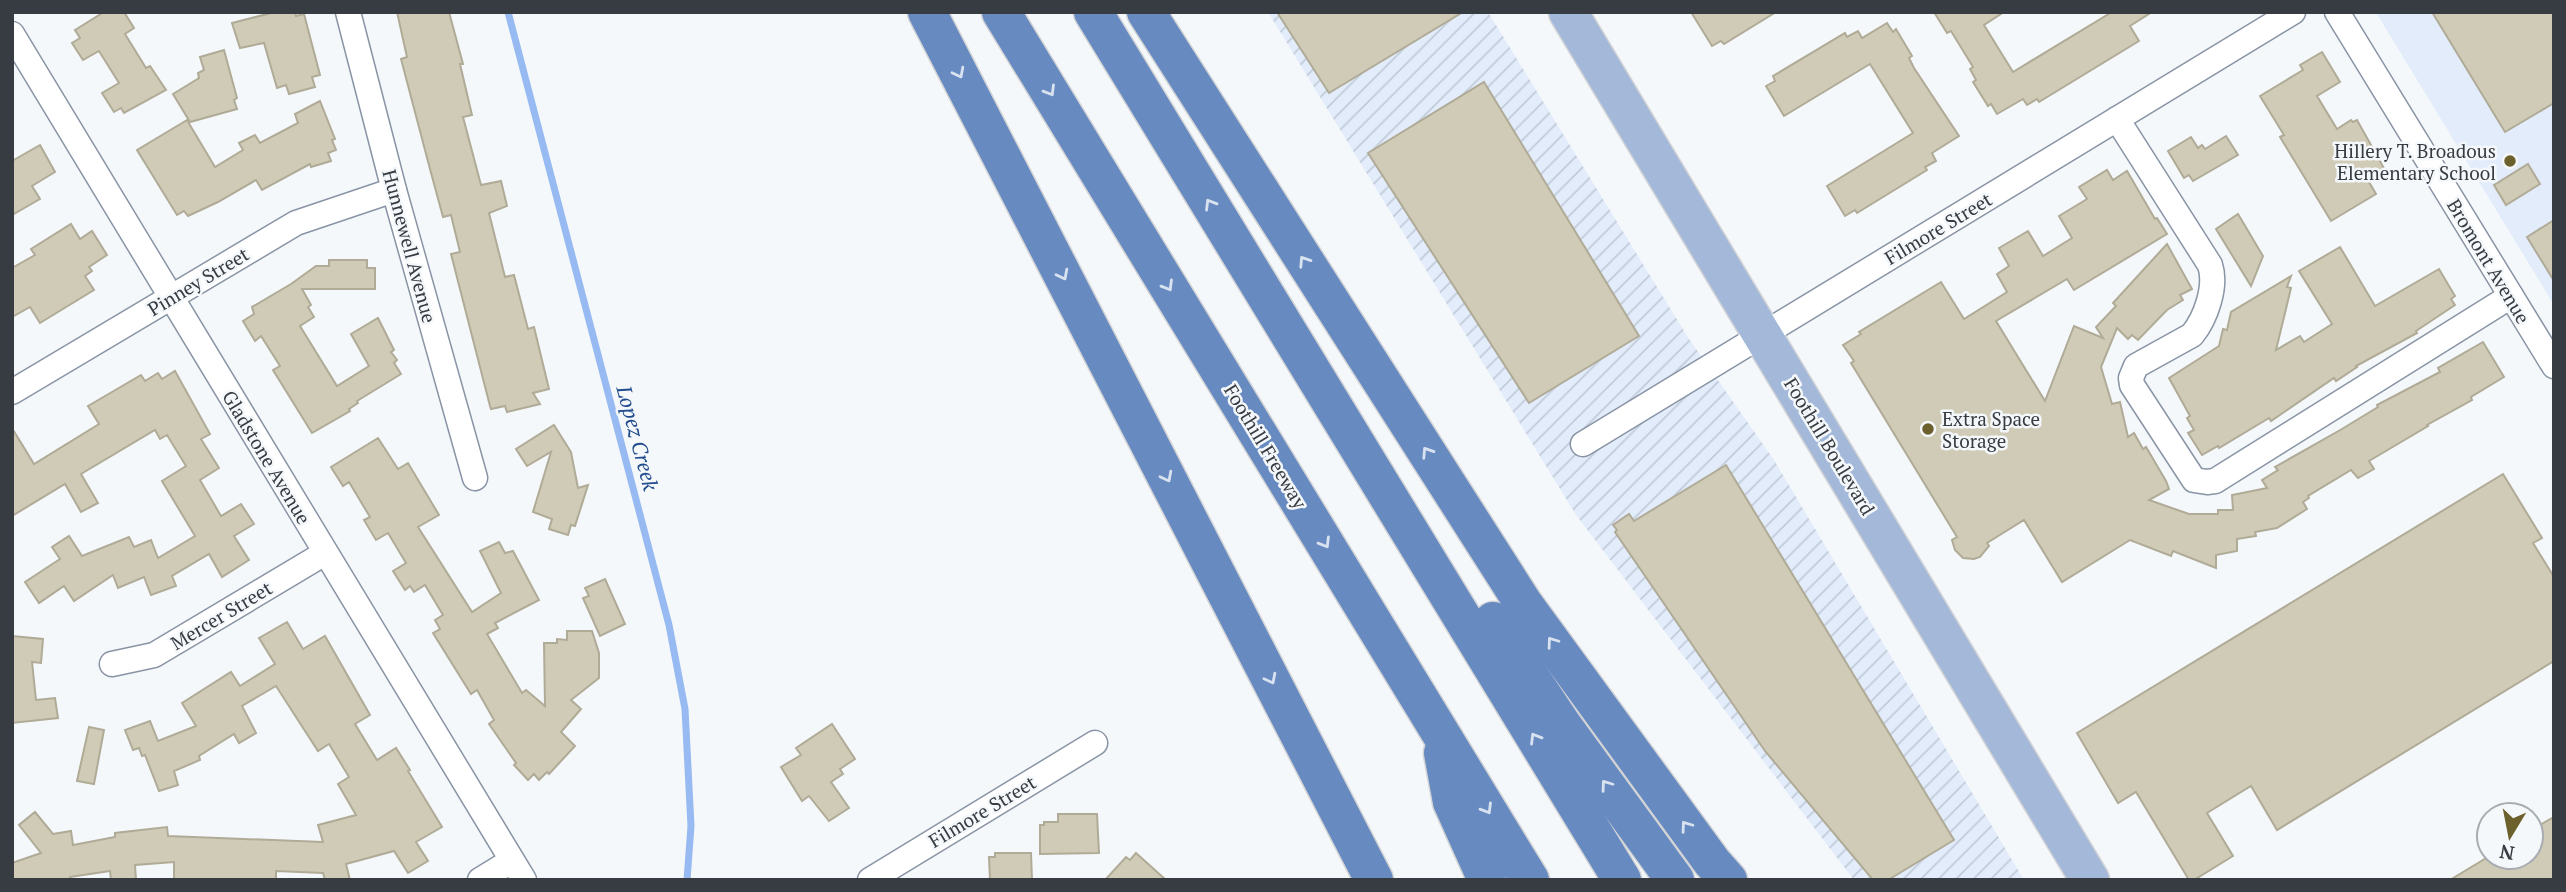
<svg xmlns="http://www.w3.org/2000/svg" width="2566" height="892" font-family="'PT Serif',serif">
	<defs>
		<pattern id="industrial-furrows" width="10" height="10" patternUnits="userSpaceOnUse" patternTransform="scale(1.75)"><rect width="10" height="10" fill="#e2ecfb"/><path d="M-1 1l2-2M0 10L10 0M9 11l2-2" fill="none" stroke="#c2cbd8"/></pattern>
	</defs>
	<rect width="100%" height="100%" fill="#f5f8fb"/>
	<polygon fill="#e2ecfb" points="2377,12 2554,12 2554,305 2377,14"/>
	<polygon fill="url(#industrial-furrows)" points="1268,12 1488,12 1689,339 1774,460 2024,880 1854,880 1576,515"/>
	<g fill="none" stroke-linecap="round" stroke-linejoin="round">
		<polyline stroke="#96baf1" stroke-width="7" points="508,12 669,625 685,709 691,826 687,880"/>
	</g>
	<g fill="#cfcbb6" stroke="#b0ab97" stroke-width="2">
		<polygon points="104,12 124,12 134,28 125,34 146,68 150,66 166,90 124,113 121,108 114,112 102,93 119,83 99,51 83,60 72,43 80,38 75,30"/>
		<polygon points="275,12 295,12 296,16 304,14 320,75 312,77 315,87 289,94 286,85 277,88 264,43 240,48 232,23"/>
		<polygon points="397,12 449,12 463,64 460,64 472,115 463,117 481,185 501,181 507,206 489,213 505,277 514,275 528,329 534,327 549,389 533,393 540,404 507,412 505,406 491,409 490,406 451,254 460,252 451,215 443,217 430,169 401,59 407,57"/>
		<polygon points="1277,12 1463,12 1329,93"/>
		<polygon points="1691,12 1776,12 1724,44 1721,41 1712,46"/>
		<polygon points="1934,12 2004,12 1984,25 2013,72 2112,12 2152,12 2130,26 2139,41 2039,102 2037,99 2027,105 2023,99 1997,114 1991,104 1988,106 1973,82 1976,80 1970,69 1973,67 1951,31 1947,33"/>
		<polygon points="2432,12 2554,12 2554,103 2505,132"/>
		<polygon points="1887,23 1893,32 1896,29 1912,56 1909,58 1914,68 1959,136 1932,153 1936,161 1925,167 1927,170 1857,213 1855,210 1845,216 1827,186 1913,133 1870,64 1784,116 1766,86 1775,81 1773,76 1845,33 1847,37 1858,31 1862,38"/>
		<polygon points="224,50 237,98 234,100 237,109 190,122 173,94 199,78 198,73 204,70 200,57"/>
		<polygon points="2322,52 2340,82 2317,96 2337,129 2351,120 2353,122 2357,120 2386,172 2369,182 2376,194 2331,221 2280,137 2284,135 2260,96 2303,70 2300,65"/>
		<polygon points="1484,82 1639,336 1529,403 1368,153"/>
		<polygon points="320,101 335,139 332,140 336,150 328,153 331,161 311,167 310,164 262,190 256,180 218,202 188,216 184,211 177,215 137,150 187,120 215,167 243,150 239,143 255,135 260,143 298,123 295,114"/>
		<polygon points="2226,136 2238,155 2193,181 2189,175 2184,178 2168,151 2191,137 2198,148 2202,145 2205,149"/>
		<polygon points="40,145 55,172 32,186 40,199 12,215 12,161"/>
		<polygon points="2528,164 2540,184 2506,205 2494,185"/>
		<polygon points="2107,170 2113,180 2127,171 2155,219 2157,218 2167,234 2074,290 2067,279 1996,321 2045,401 2074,326 2103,338 2096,327 2116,306 2113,303 2167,244 2192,289 2180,295 2183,300 2167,310 2138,340 2132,335 2128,339 2117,328 2101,367 2112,404 2120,402 2128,437 2134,433 2143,449 2146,447 2166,481 2169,489 2149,500 2189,514 2218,514 2218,510 2233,510 2232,495 2267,488 2262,480 2278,470 2275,467 2342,429 2378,407 2377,405 2440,372 2438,368 2483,342 2504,377 2471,397 2472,400 2427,425 2428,426 2369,461 2374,469 2358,478 2351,470 2308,496 2309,498 2303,502 2307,509 2277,528 2255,532 2256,536 2237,539 2237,551 2216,555 2216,568 2173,551 2171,556 2130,540 2062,582 2024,520 1987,543 1989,546 1980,557 1974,559 1963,558 1955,550 1952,540 1957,537 1851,363 1854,361 1843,345 1861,334 1859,332 1941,282 1964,319 2007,292 1997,274 2009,266 1999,248 2028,231 2043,256 2072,238 2059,216 2087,199 2079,187"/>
		<polygon points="2238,214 2263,256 2251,286 2216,229"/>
		<polygon points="2554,220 2554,281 2527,237"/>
		<polygon points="71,224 80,239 92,231 107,255 89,267 92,271 85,276 94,290 40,323 30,307 12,317 12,268 35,255 31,249"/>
		<polygon points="2340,247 2375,306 2439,269 2455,296 2451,299 2455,305 2416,331 2417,333 2356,366 2357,367 2336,381 2334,378 2271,421 2269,418 2219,448 2218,446 2202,455 2188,433 2194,430 2187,418 2190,416 2169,378 2219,346 2223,329 2227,330 2231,312 2291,276 2287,287 2291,288 2276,350 2300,336 2304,342 2332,324 2299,271"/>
		<polygon points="329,260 367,260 367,268 375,268 375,289 302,289 311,305 308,307 314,317 300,326 337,386 369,366 351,334 378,318 394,350 391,352 397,360 394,363 401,374 357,401 358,403 349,409 350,411 312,433 273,370 280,366 261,336 255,341 243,321 254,314 252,307 291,284 316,266 329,266"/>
		<polygon points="175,371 210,434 201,439 219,468 200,480 221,516 241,504 254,524 234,536 249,560 222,577 209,554 172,576 176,586 151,595 144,577 118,588 113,575 74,601 64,586 39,603 25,582 60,559 52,547 69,536 82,556 129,537 134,547 151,540 158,558 195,536 162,481 186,466 167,435 160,439 155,430 81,474 98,503 81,512 65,484 12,516 12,428 34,464 99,424 88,406 141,375 145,381 158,373 162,379"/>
		<polygon points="554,425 571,452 578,488 588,485 575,526 571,525 568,535 549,529 552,519 533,512 551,452 527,466 516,449"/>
		<polygon points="378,438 398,469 408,463 439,515 418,527 472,612 501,593 480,551 499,542 505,553 513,551 539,600 495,623 498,628 487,634 522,693 526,690 545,706 544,643 557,643 557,639 567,640 567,631 592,631 599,653 599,678 571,700 581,709 561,732 575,746 549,774 547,772 539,780 534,774 528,780 514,765 516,763 489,724 494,720 477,690 471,694 433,633 440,629 435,620 443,615 425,585 414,592 410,586 405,590 393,571 406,563 388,533 376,540 364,520 370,517 349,482 343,486 331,467"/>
		<polygon points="1726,465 1954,840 1888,880 1873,880 1765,751 1615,532 1617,530 1613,525 1629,514 1634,521"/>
		<polygon points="2503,474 2542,538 2533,543 2554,577 2554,661 2277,830 2251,786 2207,813 2233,856 2194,880 2189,880 2136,792 2118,803 2077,733"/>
		<polygon points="605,579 625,624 600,636 583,598 589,596 585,588"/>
		<polygon points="287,622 303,649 325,636 370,715 355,724 377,760 396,748 410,770 408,771 442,827 416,842 428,861 408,873 394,851 346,864 350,880 325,880 323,873 276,871 276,880 174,880 174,862 135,865 136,880 111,880 110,871 70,877 71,880 12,880 12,863 41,853 19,825 35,812 53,834 71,831 73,845 115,837 115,833 167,827 168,836 323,842 318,825 356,815 338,784 349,777 329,744 318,751 276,686 242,706 256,733 239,743 234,734 199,756 200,760 174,771 178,785 159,791 145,755 142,756 139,748 133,750 125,730 150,721 158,741 196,726 182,703 231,672 240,686 275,664 259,638"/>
		<polygon points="12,636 43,639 41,663 32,662 36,700 55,698 58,718 12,723"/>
		<polygon points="832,724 855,759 840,769 843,774 831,782 849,808 829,821 809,796 802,801 781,767 801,755 796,748"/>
		<polygon points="89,727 104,730 94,784 77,781"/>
		<polygon points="1058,814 1097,814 1099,853 1040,854 1040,825 1044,825 1044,822 1058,822"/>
		<polygon points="2554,817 2554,880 2450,880 2488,857 2531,857 2531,830"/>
		<polygon points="995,853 1031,853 1032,880 990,880 989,857 995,857"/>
		<polygon points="1136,853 1166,880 1105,880 1126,857 1130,860"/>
	</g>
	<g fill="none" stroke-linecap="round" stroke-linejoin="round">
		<g stroke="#8994a5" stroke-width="27">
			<g id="minor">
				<polyline points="348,12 394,190 475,478"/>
				<polyline points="2337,12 2554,366"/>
				<polyline points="12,34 524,880"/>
				<path d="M2117 119 2210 265C2217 286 2206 318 2192 335L2136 366 2131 378 2132 385 2194 480 2207 482 2215 481 2511 296"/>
				<polyline points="12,392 296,223 394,190"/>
				<polyline points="1583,444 2293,12"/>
				<polyline points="112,664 154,655 325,553"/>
				<polyline points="480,880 511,861"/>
				<polyline points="870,880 1095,743"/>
			</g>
		</g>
		<g stroke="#d3d4d6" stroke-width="41">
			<polyline id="primary" points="1568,12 2090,880"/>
		</g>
		<g stroke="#d3d4d6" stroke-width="41">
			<g id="motorway">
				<polyline points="927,12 1374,880"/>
				<polyline points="1001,12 1530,880"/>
				<polyline points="1093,12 1622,880"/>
				<polyline points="1146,12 1523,603 1712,862 1728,880"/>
				<polyline points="1493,621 1563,726 1675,880"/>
				<polyline points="1443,753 1452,802 1487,880"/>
			</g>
		</g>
		<use href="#minor" stroke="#fff" stroke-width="24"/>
		<use href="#primary" stroke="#a4b9da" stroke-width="38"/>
		<use href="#motorway" stroke="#678ac1" stroke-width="38"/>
	</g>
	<defs><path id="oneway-chevron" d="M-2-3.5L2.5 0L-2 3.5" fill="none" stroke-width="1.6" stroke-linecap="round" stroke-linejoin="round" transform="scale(1.75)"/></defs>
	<g stroke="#d9e2ef">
		<use href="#oneway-chevron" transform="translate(959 73) rotate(63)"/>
		<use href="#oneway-chevron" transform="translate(1050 91) rotate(59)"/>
		<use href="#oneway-chevron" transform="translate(1210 204) rotate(-121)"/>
		<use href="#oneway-chevron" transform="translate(1304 261) rotate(-123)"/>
		<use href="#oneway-chevron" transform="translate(1063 275) rotate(63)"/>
		<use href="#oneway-chevron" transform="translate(1168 286) rotate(59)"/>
		<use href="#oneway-chevron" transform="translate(1427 452) rotate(-123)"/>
		<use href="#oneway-chevron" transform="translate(1167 477) rotate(63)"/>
		<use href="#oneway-chevron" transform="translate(1325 543) rotate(59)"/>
		<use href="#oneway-chevron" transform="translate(1552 642) rotate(-126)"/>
		<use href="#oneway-chevron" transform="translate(1271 679) rotate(63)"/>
		<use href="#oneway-chevron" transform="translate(1535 738) rotate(-121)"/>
		<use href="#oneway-chevron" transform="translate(1606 785) rotate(-126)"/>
		<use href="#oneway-chevron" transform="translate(1487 809) rotate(59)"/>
		<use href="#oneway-chevron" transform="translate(1686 826) rotate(-126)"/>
	</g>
	<g fill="#6c602d" stroke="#f5f8fb" stroke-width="2.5">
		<circle cx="2510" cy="161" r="7"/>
		<circle cx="1928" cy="429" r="7"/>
	</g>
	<g text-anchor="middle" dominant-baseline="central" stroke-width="5" stroke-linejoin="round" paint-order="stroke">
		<g font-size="19" fill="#373c43" stroke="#f5f8fb" text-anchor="end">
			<text x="2496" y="150">Hillery T. Broadous<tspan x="2496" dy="22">Elementary School</tspan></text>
			<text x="1942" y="418" text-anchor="start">Extra Space<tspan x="1942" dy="22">Storage</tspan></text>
		</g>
		<g font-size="19" fill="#373c43" stroke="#f5f8fb">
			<text transform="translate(1938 228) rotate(-31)">Filmore Street</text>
			<text transform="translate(410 246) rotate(75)">Hunnewell Avenue</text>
			<text transform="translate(2489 261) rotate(59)">Bromont Avenue</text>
			<text transform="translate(198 281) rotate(-31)">Pinney Street</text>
			<text transform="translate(1266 446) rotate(59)">Foothill Freeway</text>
			<text transform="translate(1830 446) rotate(59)">Foothill Boulevard</text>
			<text transform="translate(267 457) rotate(59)">Gladstone Avenue</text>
			<text transform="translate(221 615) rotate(-31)">Mercer Street</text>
			<text transform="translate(982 811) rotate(-31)">Filmore Street</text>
		</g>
		<g font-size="21" font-style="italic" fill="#214c8d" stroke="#f5f8fb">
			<text transform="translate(638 438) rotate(75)">Lopez Creek</text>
		</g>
	</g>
	<rect width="2566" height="892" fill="none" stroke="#373c43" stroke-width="28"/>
	<g transform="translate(2510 836) rotate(190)"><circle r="33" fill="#f5f8fb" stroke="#a9adb1" stroke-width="2"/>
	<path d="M0-5L12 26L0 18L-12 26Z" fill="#6c602d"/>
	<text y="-10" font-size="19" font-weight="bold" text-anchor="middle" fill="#373c43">N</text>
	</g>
</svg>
